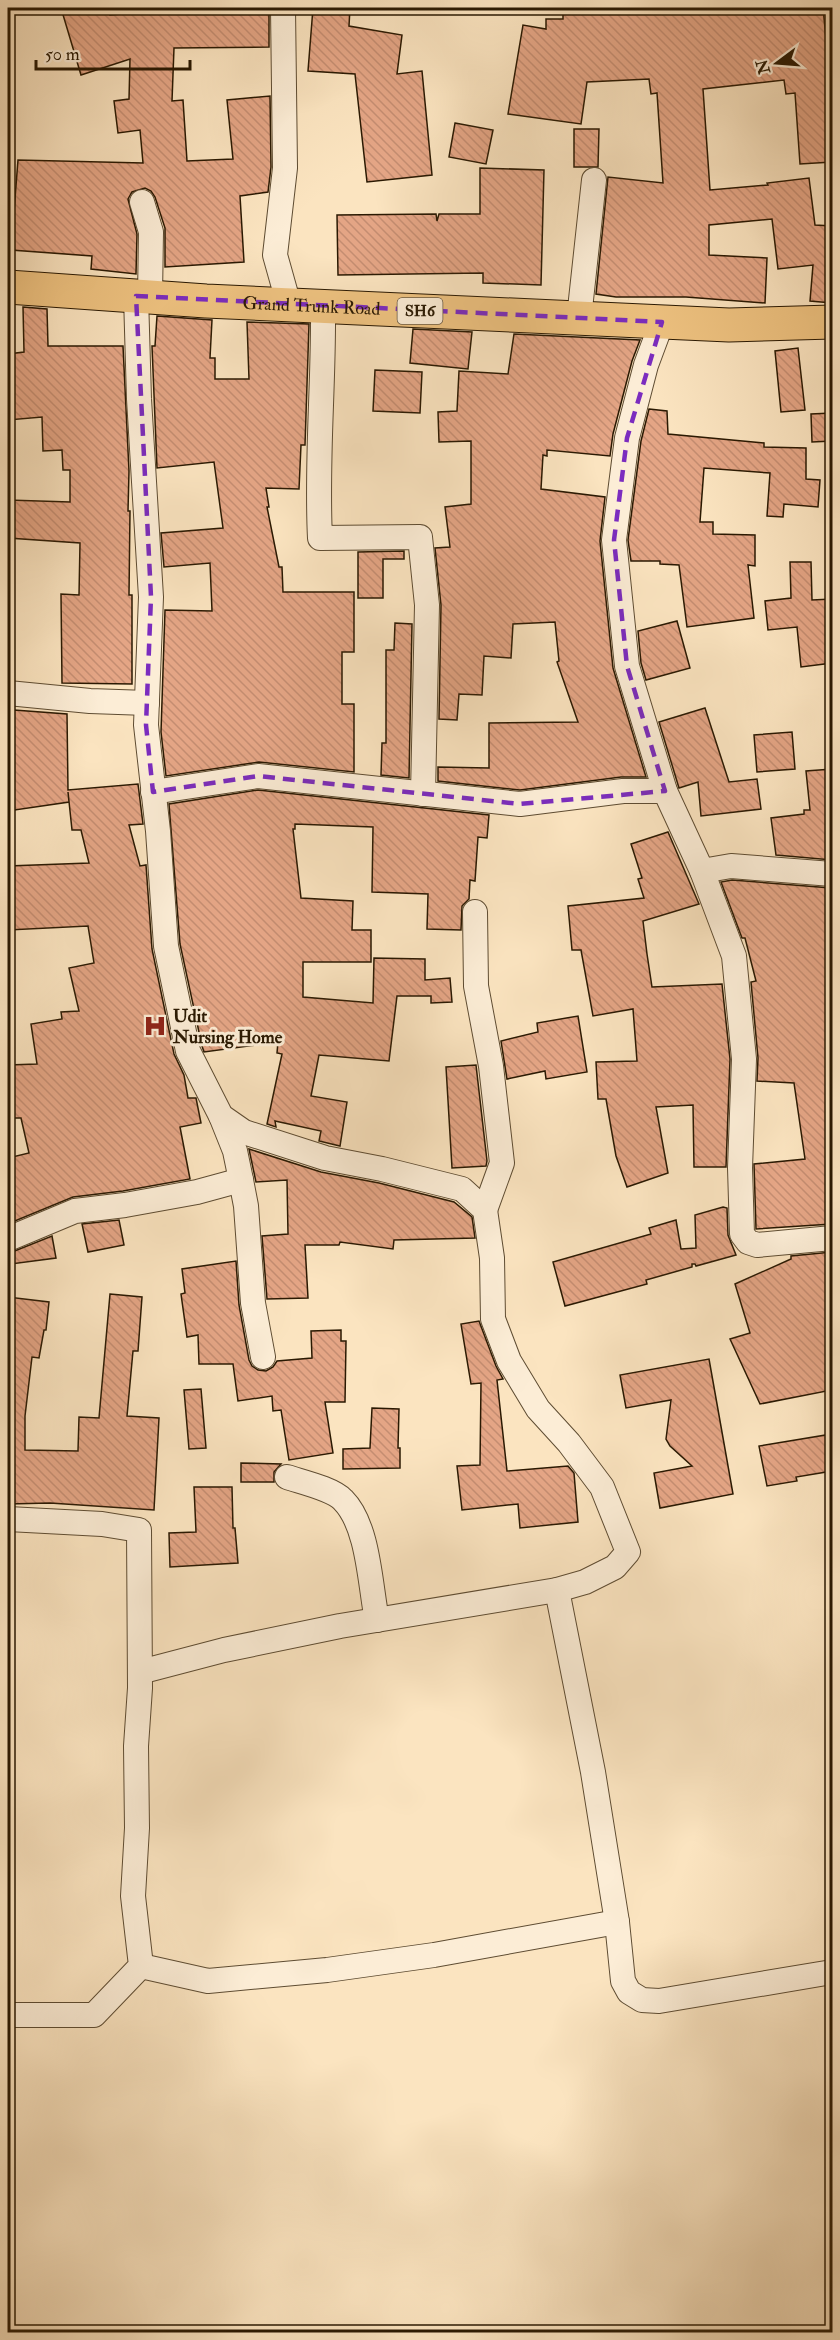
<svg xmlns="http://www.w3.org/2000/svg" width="840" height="2340" font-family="'IM FELL Double Pica',serif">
	<defs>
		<pattern id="building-back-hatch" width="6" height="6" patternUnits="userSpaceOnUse" patternTransform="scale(1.5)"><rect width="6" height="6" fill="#e4a585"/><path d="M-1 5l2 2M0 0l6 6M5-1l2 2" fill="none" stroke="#c48d71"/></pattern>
	</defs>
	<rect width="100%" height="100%" fill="#fbe4c0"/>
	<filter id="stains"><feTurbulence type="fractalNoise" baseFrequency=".00333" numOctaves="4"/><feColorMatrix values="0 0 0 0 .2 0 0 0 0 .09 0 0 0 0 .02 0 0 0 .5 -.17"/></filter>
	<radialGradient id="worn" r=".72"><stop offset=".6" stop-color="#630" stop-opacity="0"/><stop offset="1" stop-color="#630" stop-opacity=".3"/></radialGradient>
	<g fill="url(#building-back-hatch)" stroke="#2a1902" stroke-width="1.5">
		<polygon points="61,8 109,8 110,15 192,8 269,8 269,47 174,48 172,101 183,100 187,161 233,159 227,100 270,96 271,167 268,192 240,196 244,262 165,267 165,228 155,197 151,191 145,188 132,192 128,199 137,234 136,274 91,269 92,256 11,250 18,160 143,163 140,130 118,133 114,101 129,99 130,59 81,75"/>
		<polygon points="313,8 350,8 349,26 402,35 397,74 422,71 432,175 367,182 355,74 308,71"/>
		<polygon points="563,8 585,8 585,10 635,8 635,14 719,8 823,8 831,89 832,162 800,164 795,93 786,94 784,80 703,89 710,190 768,185 767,183 809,178 815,225 832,226 832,303 810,301 813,265 778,269 772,219 709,225 709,255 767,258 765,303 686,297 616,297 596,294 608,177 663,183 657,93 651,94 649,79 587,82 581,124 508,114 523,25 546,29 546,19 563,19"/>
		<polygon points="455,123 493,130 486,164 449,157"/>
		<polygon points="574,129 599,129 598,167 574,167"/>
		<polygon points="480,168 544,170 541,285 483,283 483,273 338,275 337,215 436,214 437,221 439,214 480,214"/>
		<polygon points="23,307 47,309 48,346 123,346 129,471 128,511 130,511 129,595 132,595 132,684 62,683 61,594 79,595 80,543 8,538 8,500 70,502 70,470 63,470 62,450 43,451 42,417 8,420 8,354 24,352"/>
		<polygon points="157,316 212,320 210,358 215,358 215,379 249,379 247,322 309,324 305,445 301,445 299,489 266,488 269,507 267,507 279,567 282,567 283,592 354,592 354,652 342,652 342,704 354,704 354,772 259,762 166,776 161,732 165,610 212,611 210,563 164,567 161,533 223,528 214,462 157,468 152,346 155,346"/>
		<polygon points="413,329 472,332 468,369 410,363"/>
		<polygon points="514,334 640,340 632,361 613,434 610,456 547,450 547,456 543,455 541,489 605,497 600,541 613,668 646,777 621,777 520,790 438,781 438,767 489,768 489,723 578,722 557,662 559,661 555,622 513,624 511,658 484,656 482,695 459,694 457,720 439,719 441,605 435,548 450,547 445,507 471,504 471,441 439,442 438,412 457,411 459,371 508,374"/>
		<polygon points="798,348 805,410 781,412 775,351"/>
		<polygon points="375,370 422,372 420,413 373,411"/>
		<polygon points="649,409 667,411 668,434 764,443 764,447 806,448 806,479 820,480 818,507 784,504 783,517 767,516 770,473 704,468 700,522 713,522 713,534 755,535 755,566 748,565 754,618 687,627 679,565 660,564 660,561 631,561 628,540 641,441"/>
		<polygon points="832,413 832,441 812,442 811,414"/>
		<polygon points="404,551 404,559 383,559 383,598 358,598 358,552"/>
		<polygon points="790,562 811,562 812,600 832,599 832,663 801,667 797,627 768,630 765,601 791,598"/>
		<polygon points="677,621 690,668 646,680 641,663 638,631"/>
		<polygon points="395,623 412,624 409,778 381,775 382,743 386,743 386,650 394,650"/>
		<polygon points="705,708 729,782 757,779 761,809 701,816 698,782 679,788 659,722"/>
		<polygon points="14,710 67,714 68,790 138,784 143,824 129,825 140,866 146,865 152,949 174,1054 184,1075 188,1098 196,1098 201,1123 180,1127 190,1179 123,1191 73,1197 10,1223 8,1214 8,1158 29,1153 21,1118 8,1118 8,1065 37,1064 31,1024 62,1019 61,1012 79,1011 69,968 94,963 88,926 8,930 8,866 89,863 81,830 72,830 68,792 69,802 8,811 8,738 11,739"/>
		<polygon points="792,732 795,769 757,772 754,735"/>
		<polygon points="832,769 832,860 776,855 771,818 804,814 804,810 810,810 806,771"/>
		<polygon points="258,790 489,815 487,838 478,837 475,881 470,880 469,899 462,906 461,930 427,929 428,894 372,892 373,827 295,824 295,829 293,829 301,898 353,901 352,930 371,930 371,962 303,962 303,997 373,1003 374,958 425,959 425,980 450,978 452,1002 431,1003 431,996 397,996 389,1061 319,1055 311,1096 347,1102 340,1146 319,1141 321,1131 275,1121 276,1127 267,1124 282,1054 277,1053 278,1042 204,1052 202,1046 180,944 169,804"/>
		<polygon points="668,832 699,904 643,921 647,954 652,987 722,984 730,1059 726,1167 694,1167 693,1105 656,1107 668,1173 627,1187 616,1156 606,1099 598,1099 596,1062 637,1061 633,1009 593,1016 581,950 572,950 568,906 644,898 638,879 642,878 631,844"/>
		<polygon points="732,880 831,888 832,1224 756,1229 754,1164 805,1159 794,1083 757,1081 758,1058 751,982 756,981 745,938 742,938 721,882"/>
		<polygon points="578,1016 587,1072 546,1079 545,1071 507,1079 501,1041 538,1032 537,1023"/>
		<polygon points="476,1065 487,1161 486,1166 452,1168 446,1067"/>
		<polygon points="249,1149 321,1172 379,1183 454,1202 472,1217 475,1238 394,1240 393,1249 340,1242 339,1245 305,1245 308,1298 267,1299 262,1236 288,1234 287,1180 256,1182"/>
		<polygon points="723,1207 727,1208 728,1235 736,1255 696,1266 695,1264 692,1264 692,1267 646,1280 647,1284 565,1306 553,1262 651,1234 649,1228 676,1220 681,1249 696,1248 695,1215"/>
		<polygon points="119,1220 124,1245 88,1252 82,1224"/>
		<polygon points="52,1236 56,1258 11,1264 12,1252"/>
		<polygon points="832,1252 832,1390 760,1404 730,1339 750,1333 735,1284 791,1259 791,1256"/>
		<polygon points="236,1261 239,1305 249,1360 252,1366 258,1370 266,1371 273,1367 277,1361 312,1358 311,1331 341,1330 341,1341 346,1341 345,1402 325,1402 333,1453 289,1460 281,1410 273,1411 272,1396 238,1401 233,1364 199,1364 198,1335 187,1337 181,1294 185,1293 182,1269"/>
		<polygon points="110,1294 142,1297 138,1351 133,1351 127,1416 159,1418 154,1510 50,1503 8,1504 8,1368 10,1353 8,1352 8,1297 49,1302 46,1330 44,1330 39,1358 32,1357 25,1416 25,1450 78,1451 79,1417 99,1418"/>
		<polygon points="479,1321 496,1366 503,1379 497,1380 507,1471 568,1466 574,1473 578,1522 520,1528 518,1504 462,1510 457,1466 480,1465 481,1383 471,1384 461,1324"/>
		<polygon points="709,1359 733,1494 660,1508 654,1473 692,1466 670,1446 666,1439 671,1400 626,1408 620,1375"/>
		<polygon points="201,1389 206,1448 189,1449 184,1390"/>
		<polygon points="372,1408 399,1409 398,1448 400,1448 400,1468 343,1469 343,1449 370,1448"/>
		<polygon points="832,1434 832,1471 796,1477 797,1481 767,1486 759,1446"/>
		<polygon points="241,1463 281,1464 274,1472 274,1482 241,1482"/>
		<polygon points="194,1487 232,1487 233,1528 235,1528 238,1563 170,1567 169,1533 196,1532"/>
	</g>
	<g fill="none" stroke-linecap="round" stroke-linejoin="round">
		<g stroke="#5e4c32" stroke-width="26">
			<g id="street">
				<polyline points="283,8 285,168 275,255 289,305"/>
				<polyline points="142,202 151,232 150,297"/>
				<polyline points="136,296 139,399 151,597 146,725 158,831 166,946 188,1051 221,1116 244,1132 325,1158 382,1169 462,1189 485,1210 492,1258 493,1319 509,1361 538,1409 569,1443 602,1487 628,1552 615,1567 585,1582 557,1590 340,1626 224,1650 140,1672"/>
				<path d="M323 306C324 383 316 461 320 538L420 537 427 605 423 794"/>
				<polyline points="579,318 594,180"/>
				<polyline points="662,322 646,365 627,438 614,540 627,666 665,791 702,871 734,956 744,1059 740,1168 742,1234 748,1242 757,1245 832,1238"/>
				<polyline points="8,693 90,701 147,703"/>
				<polyline points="153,792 258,776 520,804 623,791 665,791"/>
				<polyline points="702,871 731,866 832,874"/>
				<polyline points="475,912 476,986 491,1066 502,1163 485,1210"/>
				<polyline points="221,1116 235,1151 241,1180 246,1206 253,1303 263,1357"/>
				<polyline points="8,1239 75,1211 125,1205 197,1192 241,1180"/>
				<path d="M287 1477C302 1482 333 1489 343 1500 369 1526 370 1586 377 1620"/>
				<polyline points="8,1519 102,1524 139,1530 140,1688 136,1746 137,1828 133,1896 141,1966 94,2015 8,2015"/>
				<polyline points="557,1590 593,1772 617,1922 623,1981 629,1992 642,2000 659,2001 832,1972"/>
				<polyline points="141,1966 208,1981 327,1970 434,1955 617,1922"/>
			</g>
		</g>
		<g stroke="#2a1902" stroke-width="35">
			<g id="primary">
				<path id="s1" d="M8 287 206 301 729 325 832 322"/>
			</g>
		</g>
		<use href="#street" stroke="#fcedd6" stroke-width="24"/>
		<use href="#primary" stroke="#eec280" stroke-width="33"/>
	</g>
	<path fill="none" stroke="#7b2cbf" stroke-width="4.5" stroke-dasharray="12 8" stroke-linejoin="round" d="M136 296 662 322 627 438 614 540 627 666 665 791 520 804 258 776 153 792 146 725 151 597Z"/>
	<defs>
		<g id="hospital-bare" transform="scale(1.8)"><path d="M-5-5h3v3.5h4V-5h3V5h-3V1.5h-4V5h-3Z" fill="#8f2418" stroke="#fcedd6" stroke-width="2.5" paint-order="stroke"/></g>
	</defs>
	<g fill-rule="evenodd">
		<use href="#hospital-bare" x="155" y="1026"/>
	</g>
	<g text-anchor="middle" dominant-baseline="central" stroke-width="6" stroke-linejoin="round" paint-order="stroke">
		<rect fill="#fcedd6" stroke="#695942" stroke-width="1.5" x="397.5" y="298" width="45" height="26" rx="4.5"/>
		<g font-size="16" font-weight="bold" fill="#2a1902">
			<text x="420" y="311">SH6</text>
		</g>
		<g font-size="18" fill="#2a1902" stroke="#fcedd6">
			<text stroke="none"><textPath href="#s1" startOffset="304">Grand Trunk Road</textPath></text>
		</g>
		<g font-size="18" font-weight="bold" fill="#2a1902" stroke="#fcedd6" text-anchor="start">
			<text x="173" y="1016">Udit<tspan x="173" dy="21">Nursing Home</tspan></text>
		</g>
	</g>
	<rect width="840" height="2340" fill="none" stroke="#fbe4c0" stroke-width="30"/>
	<rect x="9" y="9" width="822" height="2322" fill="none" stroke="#2a1902" stroke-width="3"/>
	<rect x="15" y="15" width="810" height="2310" fill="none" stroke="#2a1902" stroke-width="1.5"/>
	<g transform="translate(777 63) rotate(254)" stroke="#fcedd6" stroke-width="4.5" paint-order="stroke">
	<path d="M0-4.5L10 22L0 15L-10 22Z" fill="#2a1902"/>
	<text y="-9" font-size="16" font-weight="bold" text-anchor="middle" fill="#2a1902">N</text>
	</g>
	<path d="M36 60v9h154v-9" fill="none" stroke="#2a1902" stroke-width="3"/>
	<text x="45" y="60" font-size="18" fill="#2a1902" stroke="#fcedd6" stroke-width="4.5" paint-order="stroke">50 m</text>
	<rect width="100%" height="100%" filter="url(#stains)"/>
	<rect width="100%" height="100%" fill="url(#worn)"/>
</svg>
